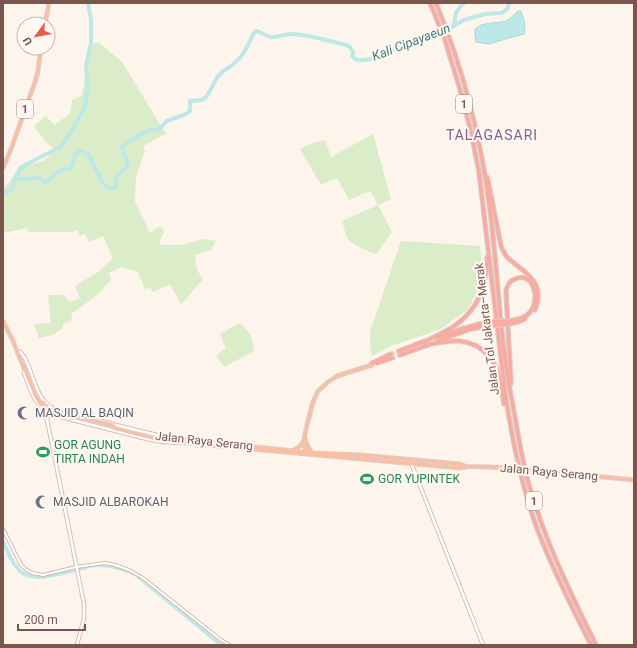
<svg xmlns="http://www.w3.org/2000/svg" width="637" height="648" font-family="Roboto,sans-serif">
	<rect width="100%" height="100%" fill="#fdf4eb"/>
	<g fill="#dbecc8">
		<polygon points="98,42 122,62 166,134 143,146 145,151 136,176 135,202 150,233 160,226 164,232 159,242 161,245 181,245 203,239 216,241 211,250 195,255 197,270 203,279 185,300 181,304 170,284 153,292 150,287 145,289 138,272 122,267 109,273 111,280 95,297 71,314 72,320 63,324 63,328 53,335 39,338 34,324 51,323 48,295 63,295 70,302 80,298 75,286 98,272 113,258 103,236 89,242 85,234 80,236 77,230 71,232 29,232 27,228 3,233 3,188 9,183 20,165 32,164 43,161 55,150 45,141 34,126 46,116 54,125 70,114 72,100 82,96 90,44"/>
		<path d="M373 134 391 199 378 205 392 232 376 254C369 252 353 245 348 239 345 234 344 226 342 221L378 205 370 191 349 200 337 178 321 185 300 149 312 143 325 140 331 157Z"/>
		<polygon points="401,241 480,246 482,266 481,284 468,309 441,329 391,346 372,356 370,344 370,332"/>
		<polygon points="240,323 251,335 254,351 224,367 216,356 226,348 220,334"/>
	</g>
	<path fill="#bee8e8" stroke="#a4d9da" d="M518 11H521L525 24 524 34 512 37 489 44 476 42 475 34V29C483 21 496 24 506 21 510 19 515 14 518 11Z"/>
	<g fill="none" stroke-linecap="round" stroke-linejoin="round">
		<g stroke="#bee8e8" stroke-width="4">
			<polyline points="454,26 456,12 464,3"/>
			<path d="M16 179 40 178 45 183C50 181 50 179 53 176 58 171 64 169 70 168L73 163 75 154 81 151 88 154 103 183 108 187 114 188 116 186V178L128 165 122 146 148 130H154L159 129 167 121 186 114 190 111V101L202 100 207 96 218 76 222 72 231 66 240 58 246 49 254 33 256 31C261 32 266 36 271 37 278 38 285 33 293 34 311 35 328 41 346 45L350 47 353 52 352 56 355 59 358 60H363L371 59 384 53 437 35 464 20 485 14 502 13 508 8 509 3"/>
			<path d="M3 194 11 190C15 182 16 172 23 166L60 147 72 130 85 107 88 87 86 65 91 43V19L88 3"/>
			<path d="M3 542C8 552 12 564 20 571 36 586 77 567 97 565 110 564 123 569 135 574L219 643 222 645"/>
		</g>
		<g stroke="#dcccc3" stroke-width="3.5" stroke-dasharray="3.5 2" stroke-linecap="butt">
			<polyline points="391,354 399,351"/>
			<polyline points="392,358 400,355"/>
		</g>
		<g stroke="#d3bcb2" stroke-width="4">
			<polyline id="tertiary" points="3,529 21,565 27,570 32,573 43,575 76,567 105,563 115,565 129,570 143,578 221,640 230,645"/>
		</g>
		<g stroke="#d8bdb2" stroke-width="4.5">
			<g id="secondary">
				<path d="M20 352C30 360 34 390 44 401 47 404 50 407 54 408 68 413 83 416 98 420 123 427 147 433 172 438"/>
				<path d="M24 373C33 396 34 409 61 417L147 439 163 442 180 443"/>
				<polyline points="53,408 49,413 47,420 53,449 84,604 84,618 77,645"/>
				<polyline points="42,409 47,420"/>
				<polyline points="411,463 483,645"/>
			</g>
		</g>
		<g stroke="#dad0cd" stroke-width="5">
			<g id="trunk">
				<polyline points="45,24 49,3"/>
				<polyline points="3,168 11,149 35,82 38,71 41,48"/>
				<polyline points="3,321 13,341 35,395 40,404 44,407"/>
				<path d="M113 428 152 438 186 443 460 468C471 464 501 468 514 469"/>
				<polyline points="166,439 177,439 210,443 266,448 312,453 360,455 460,464 465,466"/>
				<polyline points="305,439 308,447 312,453"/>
				<polyline points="292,451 299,447 304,441"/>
				<polyline points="307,453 303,444 307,425 313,402 318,391 328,382 337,376 372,365"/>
				<polyline points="530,470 634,480"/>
			</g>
		</g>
		<g stroke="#dad0cd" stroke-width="5.5">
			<g id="motorway">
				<path d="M430 3 444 37 462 96 471 132 479 172 505 392C512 439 521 486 538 531 553 570 572 608 591 645"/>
				<path d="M436 3C464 71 481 137 490 210 497 264 499 319 507 373 510 392 514 410 517 429 520 445 523 462 527 478 543 537 569 590 596 645"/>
				<path d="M487 177 488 180 501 246C503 250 504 254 507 257 511 261 515 264 519 267 535 279 543 290 535 310"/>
				<path d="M509 321C516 320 522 319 527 315 542 304 535 270 515 279 509 281 507 286 506 291L511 383"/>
				<polyline points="509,324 518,322 525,319"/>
				<polyline points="437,337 458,330 487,322"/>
				<polyline points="437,341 471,329 488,326"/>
				<path d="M424 342C438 335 455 328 466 316 482 300 487 279 487 257"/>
				<path d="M426 345C449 340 470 336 488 355 491 358 494 363 496 367 501 379 502 392 504 404"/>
				<polyline points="399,351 425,341"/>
				<polyline points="400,355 428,345"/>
				<polyline points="372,363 391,354"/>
				<polyline points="377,363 392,358"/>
			</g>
		</g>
		<use href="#tertiary" stroke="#fff" stroke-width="2"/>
		<use href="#secondary" stroke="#fff" stroke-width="2.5"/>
		<use href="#trunk" stroke="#fabea2" stroke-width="3"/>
		<use href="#motorway" stroke="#f8aca1" stroke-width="3.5"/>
		<g stroke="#dad0cd" stroke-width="5" stroke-linecap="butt">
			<g id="trunk-bridge">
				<polyline points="42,402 45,406 55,411 114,426"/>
				<polyline points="57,413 73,418"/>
				<polyline points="514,469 530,470"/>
			</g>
		</g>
		<g stroke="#dad0cd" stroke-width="5.5" stroke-linecap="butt">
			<g id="motorway-bridge">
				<polyline points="487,322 509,321"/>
				<polyline points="488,326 509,324"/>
			</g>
		</g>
		<use href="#trunk-bridge" stroke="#fabea2" stroke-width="3"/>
		<use href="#motorway-bridge" stroke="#f8aca1" stroke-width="3.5"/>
	</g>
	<defs>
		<g id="mosque-bare" transform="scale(1.08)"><path d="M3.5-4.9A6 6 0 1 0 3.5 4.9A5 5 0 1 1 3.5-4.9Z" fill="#6b7280" stroke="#fff8f2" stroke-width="2.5" paint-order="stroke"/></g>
		<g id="stadium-bare" transform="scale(1.08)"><path d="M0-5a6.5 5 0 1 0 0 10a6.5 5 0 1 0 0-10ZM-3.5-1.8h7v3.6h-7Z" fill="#2e9e5b" stroke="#fff8f2" stroke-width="2.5" paint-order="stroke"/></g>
	</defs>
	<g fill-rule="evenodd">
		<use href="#mosque-bare" x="24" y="413"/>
		<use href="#stadium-bare" x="43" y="452"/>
		<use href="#stadium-bare" x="367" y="479"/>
		<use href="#mosque-bare" x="42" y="502"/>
	</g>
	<g text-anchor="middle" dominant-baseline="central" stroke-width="4" stroke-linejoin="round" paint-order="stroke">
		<g fill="#fff8f2" stroke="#a2877e" stroke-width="1">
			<rect x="456" y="95" width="16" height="18" rx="3"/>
			<rect x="17" y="100" width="16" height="18" rx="3"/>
			<rect x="526" y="492" width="16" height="18" rx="3"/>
		</g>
		<g font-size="11" font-weight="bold" fill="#7a564c">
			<text x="464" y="104">1</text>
			<text x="25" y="109">1</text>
			<text x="534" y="501">1</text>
		</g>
		<g font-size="12" fill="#7a564c" stroke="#fff8f2">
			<text transform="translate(487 329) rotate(-97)">Jalan Tol Jakarta–Merak</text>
			<text transform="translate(204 441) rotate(6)">Jalan Raya Serang</text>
			<text transform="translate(549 472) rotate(5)">Jalan Raya Serang</text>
		</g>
		<g font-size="12" fill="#5b616d" stroke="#fff8f2" text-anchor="start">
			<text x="35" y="413">MASJID AL BAQIN</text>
			<text x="53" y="502">MASJID ALBAROKAH</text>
		</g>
		<g font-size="12" fill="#27864d" stroke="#fff8f2" text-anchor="start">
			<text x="54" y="445">GOR AGUNG<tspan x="54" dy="14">TIRTA INDAH</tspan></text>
			<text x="378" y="479">GOR YUPINTEK</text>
		</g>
		<g font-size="13" font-style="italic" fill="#3e7c7f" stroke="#fff8f2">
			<text transform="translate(411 42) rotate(-21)">Kali Cipayaeun</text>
		</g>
		<g font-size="14" letter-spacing="1" fill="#7e6595" stroke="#fff8f2">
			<text x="492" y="135">TALAGASARI</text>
		</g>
	</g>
	<rect width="637" height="648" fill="none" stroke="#7a564c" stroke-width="8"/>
	<g transform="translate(36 36) rotate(238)"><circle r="19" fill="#fff8f2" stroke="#cab7b0"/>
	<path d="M0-3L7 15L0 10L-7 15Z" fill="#e95d4e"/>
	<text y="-6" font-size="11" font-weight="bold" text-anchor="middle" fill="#7a564c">U</text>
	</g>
	<path d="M18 624v6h67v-6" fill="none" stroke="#7a564c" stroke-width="2"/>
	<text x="24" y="624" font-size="12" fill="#7a564c" stroke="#fff8f2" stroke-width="3" paint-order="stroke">200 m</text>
</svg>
